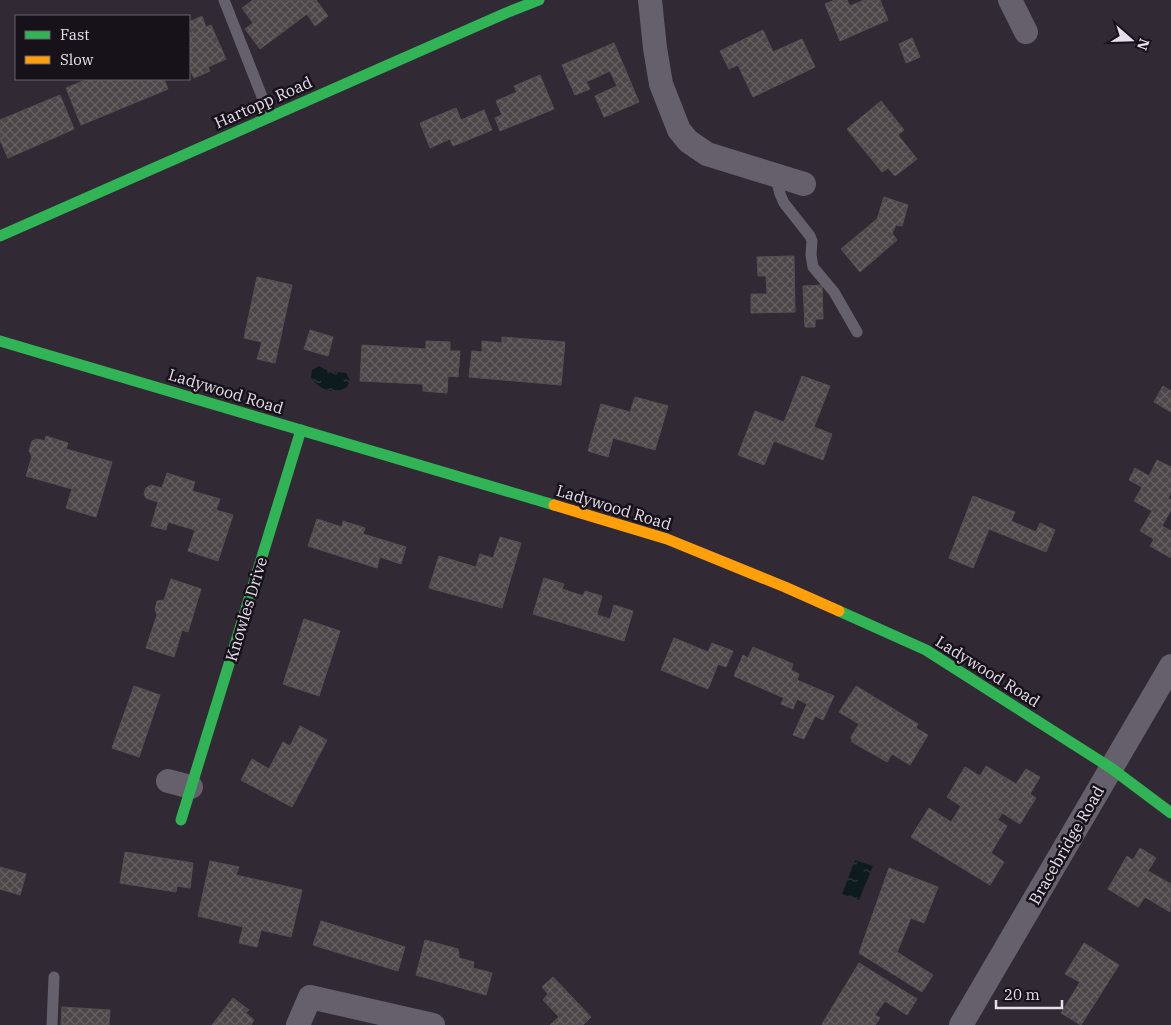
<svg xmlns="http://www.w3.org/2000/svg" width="1171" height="1025" font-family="'IBM Plex Serif',serif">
	<defs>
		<pattern id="water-ripples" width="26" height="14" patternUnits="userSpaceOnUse" patternTransform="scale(1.25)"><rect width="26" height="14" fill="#0e1b1e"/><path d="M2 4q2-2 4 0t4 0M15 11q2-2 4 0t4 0" fill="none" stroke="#313c3f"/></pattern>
		<pattern id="building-cross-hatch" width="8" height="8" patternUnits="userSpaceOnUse" patternTransform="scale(1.25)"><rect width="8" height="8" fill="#4e474a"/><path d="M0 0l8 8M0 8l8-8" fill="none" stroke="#686164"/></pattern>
	</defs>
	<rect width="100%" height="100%" fill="#312a35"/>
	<g fill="url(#water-ripples)">
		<path d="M319 366 328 371 346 373 350 380 347 387C334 395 320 390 311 378L312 370Z"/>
		<polygon points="855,860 873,866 859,900 842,894"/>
	</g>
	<g fill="url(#building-cross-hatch)" stroke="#564f51">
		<polygon points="253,0 316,0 328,16 315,26 307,14 260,49 245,29 253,23 242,8"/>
		<polygon points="835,0 847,0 850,6 864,0 880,0 888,20 840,41 825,4"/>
		<polygon points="202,16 206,27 211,25 226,59 208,67 210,71 194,78 189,67 189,34 192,32 189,22"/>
		<polygon points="763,30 773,52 802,39 815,67 753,97 738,65 729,69 720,51"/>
		<polygon points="912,38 920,57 906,63 899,44"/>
		<polygon points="614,43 639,102 604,117 595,96 617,86 610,71 586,82 590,89 575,95 562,65"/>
		<polygon points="540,75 554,109 500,131 495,118 502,115 496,101 517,92 514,86"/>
		<polygon points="88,79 164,79 168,89 81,125 66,88"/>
		<polygon points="60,95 74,129 8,158 0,140 0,120"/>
		<polygon points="881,101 904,130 898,135 917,159 895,176 888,168 882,172 847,129"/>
		<polygon points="456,108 461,120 484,110 492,130 453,146 450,139 430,148 420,123"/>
		<polygon points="884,197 908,205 902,226 896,225 892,233 897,240 860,272 841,249 877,219"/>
		<polygon points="794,256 795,312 751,313 751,294 767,294 766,276 758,276 757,257"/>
		<polygon points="257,277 292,285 275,363 257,359 262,342 244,338"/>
		<polygon points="822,285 823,319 815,319 815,327 805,327 803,286"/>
		<polygon points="310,330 333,337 328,356 304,349"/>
		<polygon points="502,337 565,342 561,385 469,377 472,351 482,352 482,341 502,343"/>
		<polygon points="426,341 450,342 450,351 460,351 458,377 448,376 447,393 423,391 423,384 360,381 362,345 426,349"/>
		<polygon points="802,376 830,386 814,427 832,434 823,460 774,441 764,465 738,455 755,411 784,422"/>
		<polygon points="1163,386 1171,391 1171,412 1154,402"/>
		<polygon points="635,397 668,406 655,450 613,438 608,457 588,451 601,404 630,412"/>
		<polygon points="46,436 68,443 66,449 112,462 96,517 66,508 72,489 26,476 32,456 29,451 32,441 37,439 45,441"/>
		<polygon points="1157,460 1171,467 1171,492 1168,498 1171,500 1171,510 1162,526 1171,531 1171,558 1150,546 1154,539 1140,531 1152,511 1134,501 1142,487 1129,480 1135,468 1149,476"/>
		<polygon points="167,473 195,482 192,491 220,499 216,510 233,515 218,561 188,551 195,530 168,522 166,530 151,526 158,502 146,498 144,494 146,488 151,485 162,488"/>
		<polygon points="973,496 1015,512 1011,521 1036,532 1040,523 1055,530 1046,552 989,529 973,568 949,558"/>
		<polygon points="317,519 342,527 343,521 365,528 363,534 406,547 401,564 380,557 377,568 308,546"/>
		<polygon points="500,537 521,543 502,608 429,588 439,556 476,567 480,554 493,558"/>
		<polygon points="544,578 564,584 562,589 583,596 585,591 602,596 597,615 610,619 614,605 633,611 624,641 533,614"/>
		<polygon points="171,579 201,589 188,632 182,630 174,657 146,648 157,615 155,609 157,601 164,600"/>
		<polygon points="304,619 340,631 319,696 283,684"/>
		<polygon points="674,638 708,652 712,643 733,651 726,667 718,664 708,689 661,670"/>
		<polygon points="753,647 793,664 791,670 799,674 797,680 834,696 823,720 815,716 804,739 793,735 807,704 797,699 793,709 781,704 784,698 734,676 743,655 748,658"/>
		<polygon points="134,686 160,695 139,757 112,748"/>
		<polygon points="856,686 918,724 916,728 928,735 910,765 892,754 887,762 852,742 851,737 859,724 839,712"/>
		<polygon points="300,726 327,740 292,807 241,780 252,759 269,769 283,742 290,746"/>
		<polygon points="986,766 1016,784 1026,769 1040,777 1030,794 1036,798 1020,824 1002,813 998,820 1007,826 991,853 1004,862 990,885 911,837 929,808 951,822 961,806 947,797 965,767 980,776"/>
		<polygon points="1140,848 1156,858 1148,871 1171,884 1170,912 1145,897 1138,907 1108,889 1127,856 1133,860"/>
		<polygon points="125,852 193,863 190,888 177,886 176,892 120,883"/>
		<polygon points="210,861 239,867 236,875 302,890 291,937 261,930 257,947 239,943 243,927 198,916"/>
		<polygon points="0,867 26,874 20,895 0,889"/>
		<polygon points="889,868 938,887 924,923 911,918 897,952 933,975 922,992 859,953"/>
		<polygon points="321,921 405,947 398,971 313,945"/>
		<polygon points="425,940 458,949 459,958 474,962 473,968 492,973 486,995 416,975"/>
		<polygon points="1084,943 1119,965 1081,1025 1061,1013 1080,982 1065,974"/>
		<polygon points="859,963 917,999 907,1015 885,1001 875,1015 880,1018 875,1025 823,1025 822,1024"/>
		<polygon points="553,977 591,1017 583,1025 550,1025 559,1017 543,1000 548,994 542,987"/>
		<polygon points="233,998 249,1010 246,1013 254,1020 251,1025 212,1025"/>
		<polygon points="62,1007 110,1010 109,1025 61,1025"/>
	</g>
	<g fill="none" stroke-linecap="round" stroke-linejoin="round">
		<g stroke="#65606b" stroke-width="11">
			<polyline points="224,0 270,117"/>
			<polyline points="775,175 780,194 784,203 810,236 812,241 811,255 813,267 834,292 857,332"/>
			<polyline points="52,1025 54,977"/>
		</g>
		<g stroke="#65606b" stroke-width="24">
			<polyline points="650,0 655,48 661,84 679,130 688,141 707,154 804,184"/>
			<polyline points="1010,0 1026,32"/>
			<polyline points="168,781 191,787"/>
			<polyline points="298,1025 310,997 433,1025"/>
			<polyline points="961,1025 1171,666"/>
		</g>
		<g stroke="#30b455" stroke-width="11">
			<polyline points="0,236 506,13 539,0"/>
			<polyline points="0,341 554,505"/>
			<polyline points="839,611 926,650 1111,768 1171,813"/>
			<polyline points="181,820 301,430"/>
		</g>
		<polyline stroke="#ff9f0a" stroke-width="11" points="554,505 667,539 785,587 839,611"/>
	</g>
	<g text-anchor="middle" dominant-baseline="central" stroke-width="5" stroke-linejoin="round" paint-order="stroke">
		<g font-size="16" fill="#e8dfec" stroke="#17111a">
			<text transform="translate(263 102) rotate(-24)">Hartopp Road</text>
			<text transform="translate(226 391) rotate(17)">Ladywood Road</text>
			<text transform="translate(614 507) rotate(17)">Ladywood Road</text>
			<text transform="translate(246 609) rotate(-73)">Knowles Drive</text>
			<text transform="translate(988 671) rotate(32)">Ladywood Road</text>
			<text transform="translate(1066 845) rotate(-60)">Bracebridge Road</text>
		</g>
	</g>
	<rect x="15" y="15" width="175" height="65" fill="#17111a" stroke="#6b636e"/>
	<rect x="25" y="31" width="25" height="8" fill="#30b455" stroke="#6b636e"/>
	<text x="60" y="40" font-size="15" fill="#e8dfec">Fast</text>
	<rect x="25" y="56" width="25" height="8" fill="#ff9f0a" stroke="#6b636e"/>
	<text x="60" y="65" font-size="15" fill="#e8dfec">Slow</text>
	<g transform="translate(1131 40) rotate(110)" stroke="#17111a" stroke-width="4" paint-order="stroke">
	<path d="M0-4L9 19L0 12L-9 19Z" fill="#e8dfec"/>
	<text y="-8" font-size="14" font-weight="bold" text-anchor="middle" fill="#e8dfec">N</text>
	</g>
	<path d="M996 1000v8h66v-8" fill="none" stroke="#e8dfec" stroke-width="2.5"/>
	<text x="1004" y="1000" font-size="15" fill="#e8dfec" stroke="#17111a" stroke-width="4" paint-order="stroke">20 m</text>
</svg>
